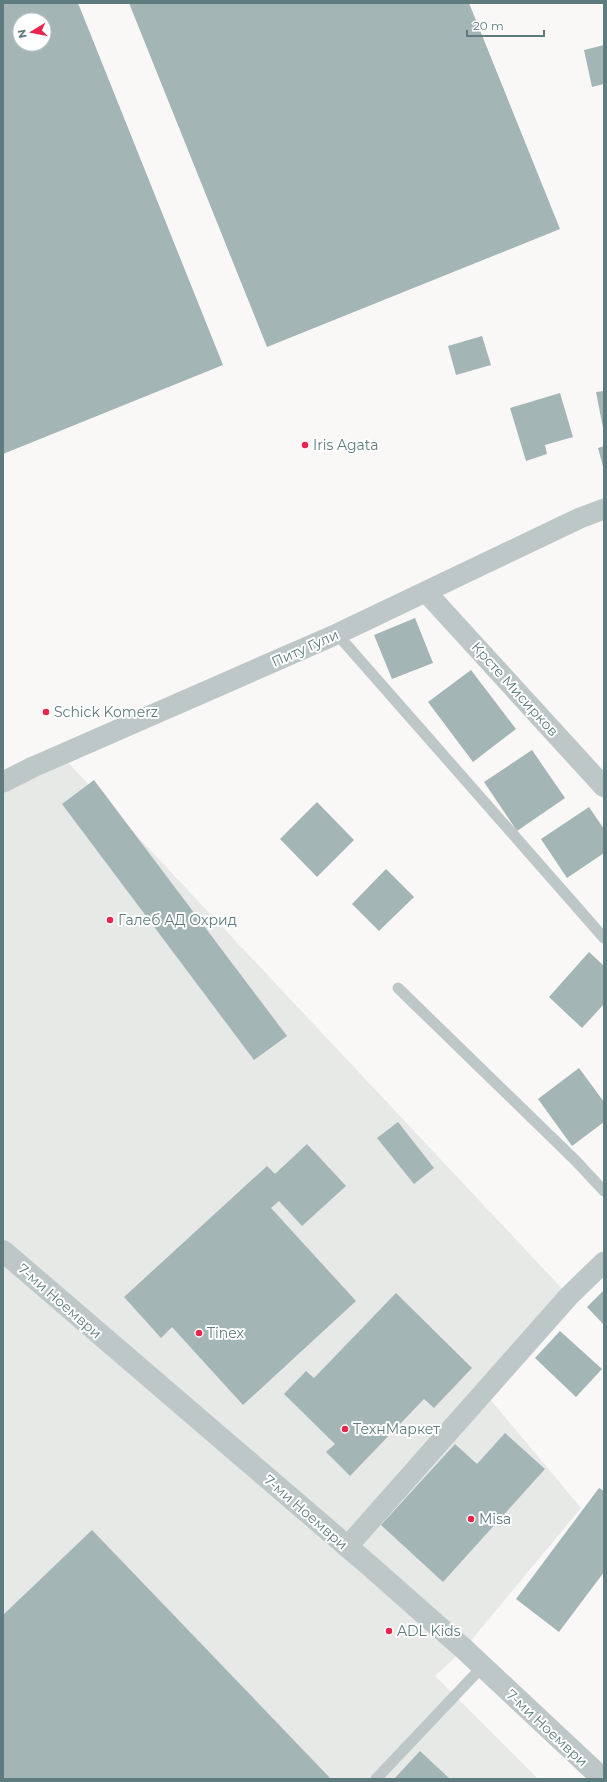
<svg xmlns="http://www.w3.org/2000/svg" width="607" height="1782" font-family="Montserrat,sans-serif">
	<rect width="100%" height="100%" fill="#f9f8f6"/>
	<polygon fill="#e7e9e7" points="61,755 569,1296 484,1392 581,1508 464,1649 435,1676 538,1779 3,1779 3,782"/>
	<g fill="#a4b5b5" fill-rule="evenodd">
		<path d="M3 3H78L223 365 3 454ZM20 20H44V44H20Z"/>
		<polygon points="129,3 469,3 560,229 267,347"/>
		<polygon points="604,45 604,84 592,87 584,50"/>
		<polygon points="482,336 491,365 456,375 448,346"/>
		<polygon points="604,391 604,428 603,428 596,392"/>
		<polygon points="560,393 573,437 545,445 547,454 526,461 510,408"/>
		<polygon points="604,446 604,470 598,448"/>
		<polygon points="415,618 433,663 392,679 374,635"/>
		<polygon points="471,670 516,729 473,762 428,702"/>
		<polygon points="532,750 565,798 517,831 484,782"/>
		<polygon points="94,780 287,1036 254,1060 62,804"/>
		<polygon points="317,802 354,840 317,877 280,839"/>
		<polygon points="589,807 604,829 604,853 567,878 541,839"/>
		<polygon points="386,869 414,897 379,931 352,904"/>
		<polygon points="589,952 604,966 604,1004 582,1028 549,997"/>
		<polygon points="579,1068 604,1102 604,1122 572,1146 538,1099"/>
		<polygon points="398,1122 434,1168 414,1184 377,1138"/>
		<polygon points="307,1144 346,1186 302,1226 279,1201 271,1208 356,1301 243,1405 172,1327 161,1338 124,1297 267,1166 275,1174"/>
		<polygon points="604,1290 604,1325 587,1307"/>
		<polygon points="396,1293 472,1368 434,1408 424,1399 350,1476 326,1452 335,1444 284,1394 306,1371 314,1378"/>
		<polygon points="560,1331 602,1369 576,1397 535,1358"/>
		<polygon points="505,1433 545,1469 443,1582 381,1525 455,1444 477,1464"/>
		<polygon points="599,1488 604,1491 604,1572 559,1632 516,1599"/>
		<polygon points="92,1530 331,1779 3,1779 3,1615"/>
		<polygon points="420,1751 450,1779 394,1779"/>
	</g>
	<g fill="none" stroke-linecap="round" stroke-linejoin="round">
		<g stroke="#bdc7c7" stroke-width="11">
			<polyline points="337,634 604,938"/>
			<polyline points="398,988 575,1160 604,1191"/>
			<polyline points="376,1779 482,1667"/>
		</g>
		<g stroke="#bdc7c7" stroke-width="21">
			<polyline points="426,592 604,787"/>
			<polyline points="3,782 33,767 337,634 580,518 604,509"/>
			<polyline points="347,1547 569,1296 604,1262"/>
		</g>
		<polyline stroke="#bdc7c7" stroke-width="22" points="3,1251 370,1566 464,1649 603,1779"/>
	</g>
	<g fill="#eb244b" stroke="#fff" stroke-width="1.5">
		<circle cx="305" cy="445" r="4"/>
		<circle cx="46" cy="712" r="4"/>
		<circle cx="110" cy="920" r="4"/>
		<circle cx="199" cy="1333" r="4"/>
		<circle cx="345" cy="1429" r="4"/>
		<circle cx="471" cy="1519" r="4"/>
		<circle cx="389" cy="1631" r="4"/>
	</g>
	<g text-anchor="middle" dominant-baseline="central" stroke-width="4" stroke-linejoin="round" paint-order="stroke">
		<g font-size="14" fill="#5e7c7d" stroke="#fff" text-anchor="start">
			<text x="313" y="445">Iris Agata</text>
			<text x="54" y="712">Schick Komerz</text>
			<text x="118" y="920">Галеб АД Охрид</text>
			<text x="207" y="1333">Tinex</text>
			<text x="353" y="1429">ТехнМаркет</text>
			<text x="479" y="1519">Misa</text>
			<text x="397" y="1631">ADL Kids</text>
		</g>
		<g font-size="14" fill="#5e7c7d" stroke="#fff">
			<text transform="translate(305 648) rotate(-24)">Питу Гули</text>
			<text transform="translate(515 689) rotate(48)">Крсте Мисирков</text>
			<text transform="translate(60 1301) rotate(41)">7-ми Ноември</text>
			<text transform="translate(306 1512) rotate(41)">7-ми Ноември</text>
			<text transform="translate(547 1728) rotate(43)">7-ми Ноември</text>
		</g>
	</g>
	<rect width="607" height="1782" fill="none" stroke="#5e7c7d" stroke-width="8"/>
	<g transform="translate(32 32) rotate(260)"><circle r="19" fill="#ffffff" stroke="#bfcbcb"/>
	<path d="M0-3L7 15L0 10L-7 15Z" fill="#eb244b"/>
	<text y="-6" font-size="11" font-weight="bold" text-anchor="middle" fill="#5e7c7d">N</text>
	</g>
	<path d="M467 30v6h77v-6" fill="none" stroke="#5e7c7d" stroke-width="2"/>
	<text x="473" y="30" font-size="12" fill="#5e7c7d" stroke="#ffffff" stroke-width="3" paint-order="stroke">20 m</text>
</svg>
